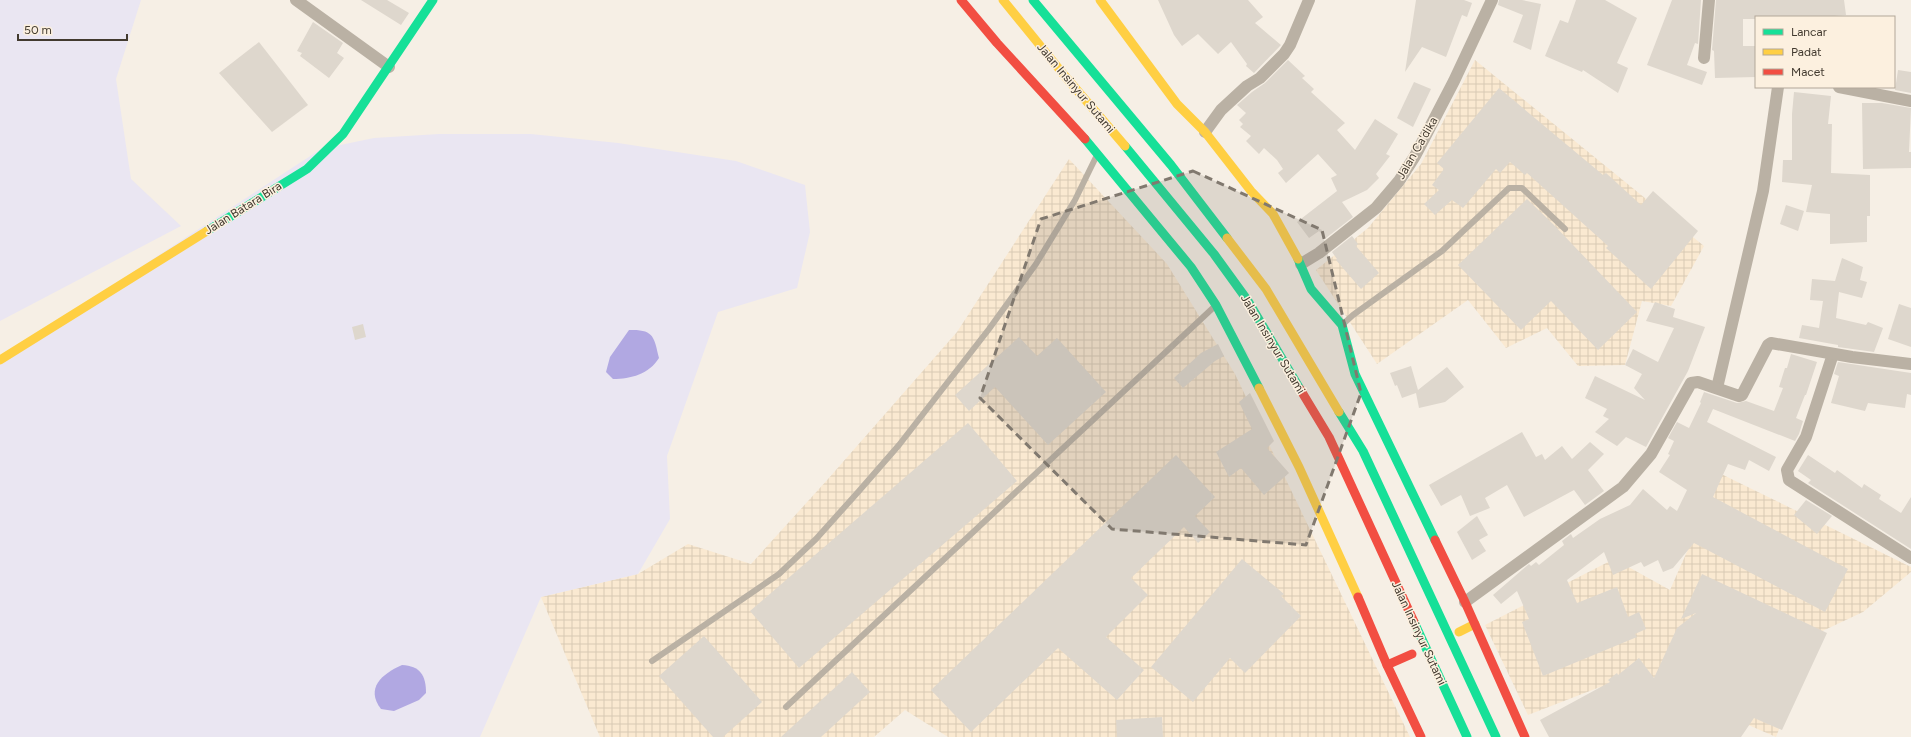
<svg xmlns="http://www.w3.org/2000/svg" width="1911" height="737" font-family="Figtree,sans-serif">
	<defs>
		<pattern id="industrial-grid" width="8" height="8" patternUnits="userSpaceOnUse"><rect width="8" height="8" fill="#fae9d1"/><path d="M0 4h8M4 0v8" fill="none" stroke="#d8c9b4"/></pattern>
	</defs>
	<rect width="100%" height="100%" fill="#f6efe5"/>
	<g fill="url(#industrial-grid)">
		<polygon points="1475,60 1704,246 1671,306 1642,301 1625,365 1578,366 1547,328 1506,348 1468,300 1377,364 1316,270 1368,228 1421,164"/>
		<polygon points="1069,159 1167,264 1235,374 1410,737 948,737 905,710 874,737 600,737 541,597 638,574 688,544 751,564 828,479 957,332"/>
		<polygon points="1713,470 1911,567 1911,572 1863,612 1816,634 1776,737 1663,688 1638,725 1600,687 1528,715 1485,625 1614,559 1670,590 1693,538"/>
	</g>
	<g fill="#eae6f2">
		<polygon points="0,0 141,0 116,79 131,179 181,226 0,321"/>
		<polygon points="439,134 531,134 618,143 736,161 805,185 810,232 797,288 718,312 667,456 670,519 638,574 541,597 480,737 0,737 0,359 321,149 374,138"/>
	</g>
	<g fill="#b1a8e2">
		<path d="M629 330C654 329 654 337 659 358 649 374 631 379 613 379L606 372 610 357Z"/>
		<path d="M402 665C420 666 426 675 426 693L419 700 394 711 381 709C365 688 382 674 402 665Z"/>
	</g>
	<g fill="#ded7cd">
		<polygon points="361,0 387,0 409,13 401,25"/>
		<polygon points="1158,0 1248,0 1263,17 1255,23 1281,45 1254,73 1246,66 1247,64 1231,42 1218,54 1198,34 1182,46 1174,35"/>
		<polygon points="1416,0 1464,0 1472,3 1467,17 1462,15 1446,57 1422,47 1405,72"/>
		<polygon points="1499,0 1522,0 1541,4 1531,50 1513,42 1523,15 1498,5"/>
		<polygon points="1576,0 1605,0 1637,18 1617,63 1628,68 1618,93 1583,70 1582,72 1545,56 1560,20 1568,23"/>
		<polygon points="1672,0 1701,0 1698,44 1695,43 1687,65 1707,72 1702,85 1647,65"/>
		<polygon points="1716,0 1844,0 1846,15 1823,17 1756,17 1756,19 1743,19 1743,46 1756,46 1756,77 1715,78 1714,51 1712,50"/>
		<polygon points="313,22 343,43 337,53 344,58 329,78 300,56 302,53 297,51"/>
		<polygon points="259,42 308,105 272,132 219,73"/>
		<polygon points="1288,60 1305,76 1302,78 1314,89 1311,92 1345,123 1337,130 1355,150 1375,119 1398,134 1386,154 1390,156 1376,174 1379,178 1367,190 1342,202 1353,217 1326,238 1319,231 1309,238 1297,222 1337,191 1331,178 1337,175 1318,154 1286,183 1278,173 1283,169 1277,160 1264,148 1259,154 1246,141 1251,136 1240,127 1243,124 1239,120 1246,113 1237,105 1252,92 1265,83"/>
		<polygon points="1898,70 1911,72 1911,93 1895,90"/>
		<polygon points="1414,82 1431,89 1413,127 1397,118"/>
		<polygon points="1499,88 1603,175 1606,173 1641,205 1653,191 1698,231 1651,289 1606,248 1608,246 1527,173 1525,175 1510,162 1500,173 1496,169 1463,208 1452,200 1435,215 1424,204 1439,190 1432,185 1444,169 1437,163"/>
		<polygon points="1794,92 1831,96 1828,124 1832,124 1831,173 1870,175 1870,216 1867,216 1867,242 1830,244 1830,214 1806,212 1812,185 1782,182 1783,160 1792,160 1792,114"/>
		<polygon points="1862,103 1882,103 1911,108 1909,152 1911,152 1911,168 1863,169"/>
		<polygon points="1527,199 1553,224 1637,312 1598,350 1551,301 1521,330 1458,265"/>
		<polygon points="1786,205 1804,211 1798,231 1780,224"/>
		<polygon points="1352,236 1358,244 1356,246 1379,273 1361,289 1336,260 1337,259 1332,252"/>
		<polygon points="1842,258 1863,267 1860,280 1867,282 1862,298 1839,292 1836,318 1866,325 1868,322 1883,328 1874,352 1838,347 1838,345 1799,338 1802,325 1819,328 1823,301 1810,300 1812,279 1835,281"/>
		<polygon points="1655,302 1675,309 1673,317 1705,327 1688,371 1646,447 1626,437 1617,446 1595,432 1609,419 1603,416 1607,409 1585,398 1595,376 1645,400 1634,388 1642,374 1625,365 1633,349 1658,362 1674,328 1646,321"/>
		<polygon points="1899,304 1911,308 1911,347 1888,339"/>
		<polygon points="363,324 366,337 355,340 352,327"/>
		<polygon points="1019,337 1037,356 1057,338 1106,392 1048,445 995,387 969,411 955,395"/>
		<polygon points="1218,344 1224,356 1215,361 1183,388 1174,378 1201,353"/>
		<polygon points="1791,354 1817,362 1806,395 1805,395 1796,418 1803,421 1799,434 1795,441 1713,409 1707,422 1776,457 1769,471 1749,460 1745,470 1728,464 1713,497 1848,569 1825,612 1694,543 1673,568 1663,572 1658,560 1644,567 1641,562 1613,575 1604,552 1567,580 1577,603 1617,587 1628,617 1639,612 1646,629 1635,634 1637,637 1543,676 1522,622 1529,619 1517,591 1501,604 1493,595 1529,564 1531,566 1536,562 1539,565 1564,545 1562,541 1571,534 1573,538 1600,519 1630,505 1643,489 1667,510 1670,506 1677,511 1687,490 1659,472 1670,455 1668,454 1674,441 1668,438 1677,422 1689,428 1701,403 1700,402 1704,392 1737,403 1746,401 1774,411 1783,388 1779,387 1785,368 1787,368"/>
		<polygon points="1838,362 1911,373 1911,395 1907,394 1905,408 1868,403 1865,411 1831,403 1839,376 1834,374"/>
		<polygon points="1411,366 1418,390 1447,367 1464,387 1445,402 1419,408 1416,393 1402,398 1397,385 1395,386 1390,373"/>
		<polygon points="1250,393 1274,441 1267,448 1289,473 1264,495 1241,468 1229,477 1216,452 1252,429 1239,402"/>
		<polygon points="968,423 1017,481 799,668 750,611"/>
		<polygon points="1522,432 1536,457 1542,454 1545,460 1562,446 1572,459 1590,442 1604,454 1588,470 1604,491 1585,505 1574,490 1524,517 1507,485 1485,498 1490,508 1470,516 1461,495 1441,506 1429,485"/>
		<polygon points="1176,455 1215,497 1195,516 1210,532 1198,543 1184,527 1131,578 1148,595 1106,637 1144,670 1117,700 1058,648 971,732 931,690"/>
		<polygon points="1808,455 1835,473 1837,470 1862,488 1864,484 1881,495 1879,499 1901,513 1911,497 1911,549 1808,483 1811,480 1798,471"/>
		<polygon points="1806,500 1832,516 1817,534 1794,515"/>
		<polygon points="1477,516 1488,535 1479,540 1486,551 1472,560 1457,532"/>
		<polygon points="1242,559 1284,594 1281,596 1301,616 1245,673 1230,658 1193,702 1151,667"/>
		<polygon points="1702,574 1827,633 1782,730 1754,718 1741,737 1549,737 1540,720 1610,682 1608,680 1617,673 1618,675 1639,658 1654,678 1677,628 1696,613 1681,619"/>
		<polygon points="704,636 762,702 723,737 713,737 659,676"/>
		<polygon points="852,672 870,692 821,737 781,737"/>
		<polygon points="1162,717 1163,737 1117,737 1116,720"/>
	</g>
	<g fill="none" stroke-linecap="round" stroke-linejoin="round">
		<g stroke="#bab1a4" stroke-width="6">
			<polyline points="1342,325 1353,315 1442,251 1509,188 1522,188 1565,229"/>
			<polyline points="652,661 779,574 816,539 859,491 899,445 989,329 1036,264 1075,200 1097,155"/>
			<polyline points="786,707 1215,306"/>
		</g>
		<g stroke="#bab1a4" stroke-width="12">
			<polyline points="296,0 389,67"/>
			<polyline points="1704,58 1709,0"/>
			<polyline points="1839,87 1911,101"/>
			<polyline points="1205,132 1221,110 1247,86 1260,78 1284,54 1290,45 1309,0"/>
			<polyline points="1301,264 1319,253 1376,208 1399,181 1415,156 1454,81 1492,0"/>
			<polyline points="1833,354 1806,437 1787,470 1789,480 1911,558"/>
			<polyline points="1717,388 1763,191 1778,87"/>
			<polyline points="1465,602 1623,487 1651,454 1691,383 1698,382 1739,396 1742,395 1768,345 1771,343 1852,357 1911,364"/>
		</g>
		<g stroke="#16e098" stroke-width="9">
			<polyline points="1033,0 1171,165 1227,238"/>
			<polyline points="1085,139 1191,267 1216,305 1259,388"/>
			<polyline points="1125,146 1214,254 1248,301 1300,389"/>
			<polyline points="207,231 307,169 343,134 433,0"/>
			<polyline points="1298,259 1311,289 1342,325 1355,374 1435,540"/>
			<polyline points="1339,412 1363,451 1496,737"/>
			<polyline points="1414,622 1467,737"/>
		</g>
		<g stroke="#ffcf43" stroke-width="9">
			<polyline points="1003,0 1064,75 1125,146"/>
			<polyline points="1100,0 1177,104 1205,132 1251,191 1273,214 1298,259"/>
			<polyline points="1227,238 1266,289 1339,412"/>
			<polyline points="0,360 207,231"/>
			<polyline points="1259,388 1299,467 1358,597"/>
			<polyline points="1459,632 1475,624"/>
		</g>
		<g stroke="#f24e42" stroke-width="9">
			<polyline points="961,0 997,43 1085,139"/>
			<polyline points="1300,389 1329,437 1414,622"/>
			<polyline points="1435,540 1465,602 1525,737"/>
			<polyline points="1358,597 1387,665 1421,737"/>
			<polyline points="1387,665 1412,654"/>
		</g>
	</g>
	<path fill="#81796f" fill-opacity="0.2" stroke="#81796f" stroke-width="3" stroke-dasharray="8 5" stroke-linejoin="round" d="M1193 171 1322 230 1361 393 1306 545 1112 529 980 398 1041 219Z"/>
	<g text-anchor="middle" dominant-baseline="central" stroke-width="3" stroke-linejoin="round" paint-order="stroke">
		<g font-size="12" fill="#423a2f" stroke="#fcf0df">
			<text transform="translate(1076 88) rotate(50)">Jalan Insinyur Sutami</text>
			<text transform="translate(1417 148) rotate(-60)">Jalan Ca'dika</text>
			<text transform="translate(243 208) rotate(-32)">Jalan Batara Bira</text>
			<text transform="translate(1273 344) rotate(59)">Jalan Insinyur Sutami</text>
			<text transform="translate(1419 633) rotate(65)">Jalan Insinyur Sutami</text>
		</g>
	</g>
	<rect x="1755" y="16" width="140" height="72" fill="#fcf0df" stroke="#b2a799"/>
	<rect x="1763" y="29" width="20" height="6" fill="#16e098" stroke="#b2a799"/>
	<text x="1791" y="36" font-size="12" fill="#423a2f">Lancar</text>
	<rect x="1763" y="49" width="20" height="6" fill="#ffcf43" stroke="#b2a799"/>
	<text x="1791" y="56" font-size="12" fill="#423a2f">Padat</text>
	<rect x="1763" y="69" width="20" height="6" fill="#f24e42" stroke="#b2a799"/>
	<text x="1791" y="76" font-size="12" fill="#423a2f">Macet</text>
	<path d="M18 34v6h109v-6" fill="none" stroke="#423a2f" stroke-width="2"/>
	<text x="24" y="34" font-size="12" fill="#423a2f" stroke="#fcf0df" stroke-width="3" paint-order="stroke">50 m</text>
</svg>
